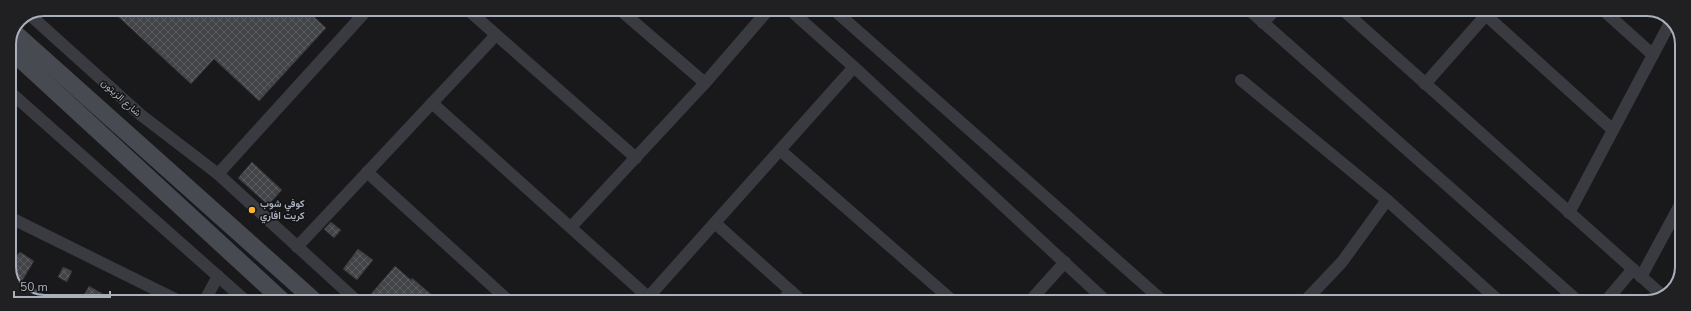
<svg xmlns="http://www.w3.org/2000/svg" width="1691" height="311" font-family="'Nunito Sans',Vazirmatn,sans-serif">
	<defs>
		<pattern id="building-cross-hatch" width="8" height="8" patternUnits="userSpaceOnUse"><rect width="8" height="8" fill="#424448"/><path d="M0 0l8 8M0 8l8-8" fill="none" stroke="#5b5c60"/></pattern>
	</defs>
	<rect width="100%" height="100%" fill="#19191b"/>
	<g fill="url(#building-cross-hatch)" stroke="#323237">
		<polygon points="110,9 306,9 326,28 259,101 214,59 191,84"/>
		<polygon points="252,162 282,190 268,205 238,178"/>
		<polygon points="331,222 341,230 334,238 324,229"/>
		<polygon points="358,249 373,260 357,280 343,269"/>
		<polygon points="20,252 34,261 22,281 57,302 39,302 19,291 9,271 9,263"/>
		<polygon points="395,266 411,280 412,278 440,302 380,302 371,294"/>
		<polygon points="63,267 72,271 67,282 58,277"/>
		<polygon points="89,286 117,302 80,302"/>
	</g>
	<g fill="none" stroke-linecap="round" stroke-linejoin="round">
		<g stroke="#393b41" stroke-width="12">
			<polyline points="467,9 636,158"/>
			<polyline points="619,9 705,83"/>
			<polyline points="789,9 854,67 1107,302"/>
			<polyline points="833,9 1164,302"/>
			<polyline points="1248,9 1579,302"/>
			<polyline points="1342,9 1663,296"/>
			<polyline points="1479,9 1613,130"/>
			<polyline points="1602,9 1653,55"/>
			<polyline points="30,15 141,115 218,174 358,302"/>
			<polyline points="1263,23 1276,9"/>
			<polyline points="1241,80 1387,200 1500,302"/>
			<polyline points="1425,84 1486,15"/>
			<polyline points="9,91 247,302"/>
			<polyline points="432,103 648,297"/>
			<polyline points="781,151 954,302"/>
			<polyline points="367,172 510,302"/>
			<polyline points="218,174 368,9"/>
			<polyline points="1569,213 1672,19"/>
			<polyline points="9,217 181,302"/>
			<polyline points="715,223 803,302"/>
			<polyline points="571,227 705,83 769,9"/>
			<polyline points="297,247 496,35"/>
			<polyline points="1641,277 1682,201"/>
			<polyline points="204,302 218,276"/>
			<polyline points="644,302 854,67"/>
			<polyline points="781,302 791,291"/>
			<polyline points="1029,302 1065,262"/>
			<polyline points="1304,302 1342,262 1387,200"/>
			<polyline points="1605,302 1633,269"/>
		</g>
		<g stroke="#474a51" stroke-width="17">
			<polyline points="14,32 316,302"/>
			<polyline points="9,49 284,302"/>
		</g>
	</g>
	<circle fill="#ffb32d" stroke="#141416" stroke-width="1.5" cx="252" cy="210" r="4"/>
	<g text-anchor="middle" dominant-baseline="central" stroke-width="3" stroke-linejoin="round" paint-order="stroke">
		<g font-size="10" fill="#aab0bc" stroke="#141416">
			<text transform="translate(121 98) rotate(42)">شارع الزيتون</text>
		</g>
		<g font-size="10" font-weight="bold" fill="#aab0bc" stroke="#141416" text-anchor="start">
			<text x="260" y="204">كوفي شوب<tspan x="260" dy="12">كريت افاري</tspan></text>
		</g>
	</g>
	<path d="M0 0H1691V311H0ZM44 16H1647A28 28 0 0 1 1675 44V267A28 28 0 0 1 1647 295H44A28 28 0 0 1 16 267V44A28 28 0 0 1 44 16Z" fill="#202023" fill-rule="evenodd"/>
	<path fill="none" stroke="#aab0bc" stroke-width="2" d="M44 16H1647A28 28 0 0 1 1675 44V267A28 28 0 0 1 1647 295H44A28 28 0 0 1 16 267V44A28 28 0 0 1 44 16Z"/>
	<path d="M14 291v6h96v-6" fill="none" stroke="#aab0bc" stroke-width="2"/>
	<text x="20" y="291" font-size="12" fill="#aab0bc" stroke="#141416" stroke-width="3" paint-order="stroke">50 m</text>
</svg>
